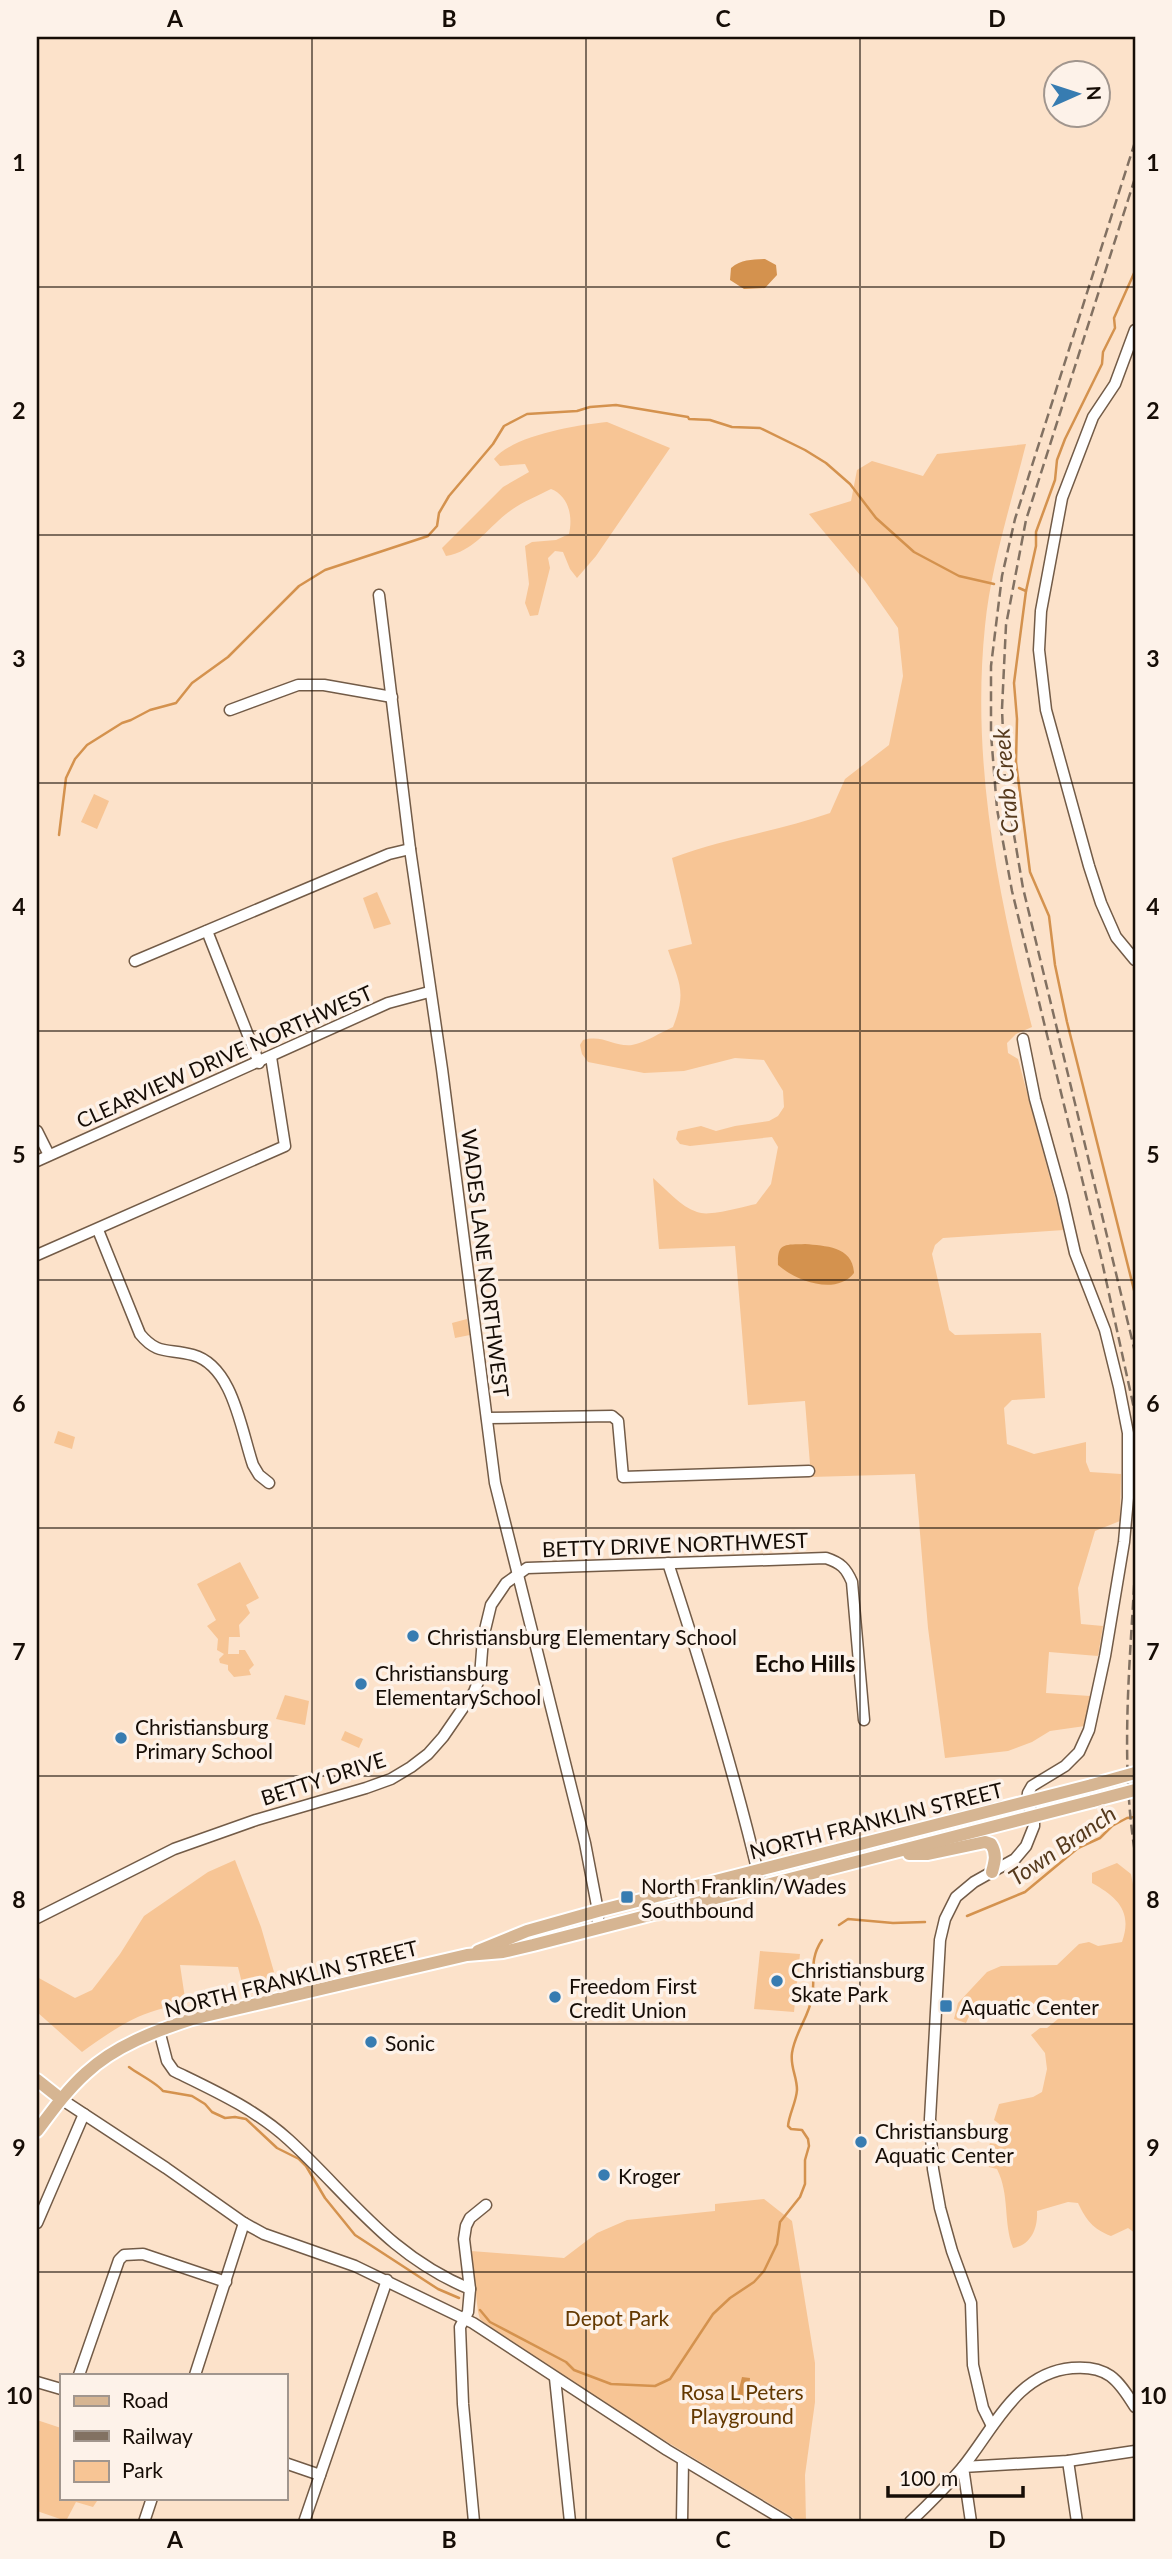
<svg xmlns="http://www.w3.org/2000/svg" width="1172" height="2559" font-family="Lato,sans-serif">
	<rect width="100%" height="100%" fill="#fce2ca"/>
	<g fill="#f7c595">
		<path d="M607 422 670 448 596 556 577 578 570 569 563 552 555 551 548 558 550 568 538 615 530 616 525 603 529 584 525 546 532 542 556 540 569 534C573 517 569 496 551 489 537 496 518 504 506 514 486 530 474 551 446 556L442 548 503 487 529 472 525 464 500 466 494 459C514 435 577 425 607 422Z"/>
		<path d="M1026 444C1011 504 991 565 985 626 971 761 998 897 1032 1027L1016 1034 1007 1043 1008 1053 1018 1059 1064 1230 943 1238 935 1245 932 1254 949 1330 955 1335 1041 1333 1045 1398 1012 1400 1004 1408 1007 1444 1034 1454 1086 1442V1462L1090 1472 1121 1474 1120 1521 1095 1531 1078 1588 1081 1624 1103 1626 1098 1656 1049 1652 1046 1693 1090 1696 1085 1726 1050 1731 1032 1742 1008 1751 945 1758 928 1628 915 1474 811 1477 805 1401 748 1405 735 1246 659 1249 653 1178C666 1189 681 1207 697 1212 709 1217 742 1207 756 1204L771 1184 778 1147 772 1137 690 1146 680 1144 676 1139 678 1131 701 1126 716 1131 735 1126 769 1121 778 1116 784 1107 783 1091 764 1060 735 1058 684 1071 644 1073 588 1062 582 1054 580 1045 583 1040C603 1034 614 1047 632 1045 645 1043 661 1032 673 1027 687 991 679 983 668 950L692 944 672 858C723 839 778 831 830 813L845 779 889 745 903 676 898 628 865 581 809 514 851 501 857 470 872 461 923 476 937 454Z"/>
		<polygon points="94,794 109,801 97,829 81,822"/>
		<polygon points="377,892 391,924 374,929 363,898"/>
		<polygon points="467,1319 470,1335 455,1338 452,1323"/>
		<polygon points="58,1431 75,1437 72,1449 54,1443"/>
		<polygon points="240,1562 259,1598 246,1605 250,1613 239,1625 240,1637 229,1637 228,1654 239,1654 239,1650 245,1650 254,1665 249,1670 251,1675 234,1677 228,1670 228,1665 220,1663 219,1659 224,1654 217,1650 218,1639 207,1626 216,1620 197,1584"/>
		<polygon points="285,1695 309,1701 305,1725 276,1719"/>
		<polygon points="345,1731 363,1739 359,1748 341,1740"/>
		<path d="M235 1860 261 1927 274 1972 256 1993 245 1995 238 1967 180 1965 186 2005C176 2007 166 2007 157 2010 131 2017 104 2036 82 2052L37 2012V1977L75 1998 92 1990 120 1954 144 1916 208 1872Z"/>
		<path d="M1117 1863 1131 1874 1135 1895V2233L1128 2228 1111 2236C1093 2229 1086 2220 1078 2203L1068 2202 1037 2211C1038 2228 1031 2245 1013 2248 1003 2222 1010 2195 997 2169L989 2167 988 2149 990 2143 996 2144 1004 2136 1002 2126 994 2120 999 2104 1033 2097 1042 2092 1047 2069 1045 2053 1031 2035 1040 2028H1047L1058 2019H1078L1079 2010 1073 2001 1063 1999 1043 2006 1029 2003 1002 2007 984 2004 971 2012 966 2023 954 2019 958 2003 987 1972 1001 1966 1057 1965 1079 1944 1089 1942 1098 1946 1122 1942C1133 1911 1117 1897 1092 1883V1873Z"/>
		<polygon points="760,1951 800,1954 794,2012 754,2009"/>
		<polygon points="764,2199 792,2221 815,2363 815,2402 805,2475 806,2522 800,2522 644,2428 487,2325 480,2319 478,2312 471,2251 564,2258 597,2233 627,2220 715,2211 715,2204"/>
		<polygon points="37,2420 61,2428 61,2498 99,2498 93,2507 76,2502 66,2521 37,2511"/>
	</g>
	<g fill="#d4924e">
		<path d="M765 259 776 265 777 275 765 288 744 289 730 280 731 268C742 259 751 260 765 259Z"/>
		<path d="M805 1244C825 1246 853 1246 854 1273 836 1296 796 1281 778 1265 777 1242 785 1245 805 1244Z"/>
		<polygon points="742,2377 750,2378 748,2402 736,2401"/>
	</g>
	<g fill="none" stroke-linecap="round" stroke-linejoin="round">
		<g stroke="#d4924e" stroke-width="2.5">
			<polyline points="1135,271 1114,318 1115,328 1103,352 1102,364 1065,439 1057,460 1055,480 1036,532 1036,546 1026,591 1014,683 1017,719 1016,762 1030,872 1049,916 1055,965 1067,1022 1135,1294"/>
			<polyline points="1019,588 1026,591"/>
			<polyline points="59,835 66,778 75,759 87,745 122,723 131,720 150,710 176,703 192,683 228,657 299,586 325,570 428,536 437,526 439,513 449,496 493,444 504,426 527,414 577,411 590,407 616,405 688,417 689,419 710,420 732,427 760,428 805,450 826,463 850,484 876,518 914,552 959,576 994,584"/>
			<polyline points="967,1916 1025,1892 1078,1848 1100,1838 1112,1826 1127,1818 1135,1817"/>
			<polyline points="839,1925 848,1919 893,1923 925,1922"/>
			<path d="M129 2067C138 2074 157 2083 163 2091L192 2096 205 2104 212 2112 225 2118 235 2117 246 2119 277 2148 299 2159 306 2166 325 2198 355 2235 438 2289 459 2298"/>
			<path d="M480 2310 490 2322 566 2362 574 2370 611 2384 655 2386 670 2379 713 2314 730 2298 754 2282 764 2271 777 2244 780 2222 800 2197 805 2184V2160L809 2146 808 2139 802 2130 791 2129 788 2126C789 2114 796 2103 797 2090 797 2076 790 2067 792 2053 795 2032 809 2017 812 1997 816 1975 808 1961 822 1940"/>
		</g>
		<g stroke="#725b47" stroke-width="13">
			<g id="minor">
				<polyline points="1135,330 1115,384 1093,417 1062,498 1041,611 1039,650 1046,710 1089,866 1101,903 1116,937 1135,960"/>
				<polyline points="379,595 410,849 442,1069 495,1483 585,1843 598,1911 598,1928"/>
				<polyline points="230,710 298,685 324,685 392,697"/>
				<polyline points="207,931 259,1063"/>
				<polyline points="135,961 389,854 410,849"/>
				<polyline points="37,1131 49,1155"/>
				<polyline points="37,1161 388,1003 429,992"/>
				<path d="M98 1230 140 1334C158 1356 169 1348 193 1355 233 1366 241 1430 253 1465L259 1475 269 1483"/>
				<polyline points="37,1255 285,1146 271,1057"/>
				<polyline points="487,1418 612,1416 618,1421 623,1477 809,1471"/>
				<path d="M668 1563C703 1670 736 1777 761 1886"/>
				<path d="M37 1918 174 1849 256 1820 366 1788 391 1779 411 1767 428 1754 443 1737 474 1692 480 1677 483 1638 491 1605 506 1583 527 1568 826 1558C841 1563 846 1568 852 1582L864 1720"/>
				<path d="M159 2030 167 2061 174 2071C215 2091 255 2109 289 2140 350 2196 388 2255 470 2289"/>
				<polyline points="61,2099 166,2168 244,2223 264,2234 355,2266 473,2323 667,2450 787,2522"/>
				<polyline points="37,2223 84,2114"/>
				<polyline points="79,2375 119,2260 124,2255 143,2254 226,2282"/>
				<polyline points="195,2375 244,2223"/>
				<polyline points="555,2378 570,2522"/>
				<polyline points="37,2382 61,2389"/>
				<polyline points="992,2426 983,2408 973,2365 971,2303 952,2251 940,2208 933,2169 930,2119 940,1940 945,1919 956,1897 974,1882 1015,1859 1026,1846 1034,1826 1034,1817 1027,1802 1028,1793 1032,1786 1065,1766 1079,1752 1089,1730 1105,1656 1124,1542 1128,1498 1128,1433 1119,1387 1105,1330 1075,1253 1062,1196 1035,1099 1023,1039"/>
				<polyline points="1068,2461 1077,2522"/>
				<polyline points="285,2463 320,2475"/>
				<polyline points="144,2522 152,2498"/>
				<polyline points="304,2522 387,2280"/>
				<polyline points="474,2522 463,2404 460,2327 468,2312 470,2289 464,2239 466,2226 470,2218 486,2205"/>
				<polyline points="682,2522 683,2460"/>
				<path d="M910 2522C928 2505 946 2487 962 2468 994 2429 1016 2373 1072 2368 1107 2365 1118 2379 1135 2407"/>
				<polyline points="971,2522 963,2467 1068,2461 1135,2451"/>
			</g>
		</g>
		<g stroke="#fff" stroke-width="16">
			<g id="major">
				<path d="M909 1854H928L985 1842 991 1844C997 1854 995 1861 992 1872"/>
				<polyline points="478,1951 527,1931 598,1911 1092,1785"/>
				<polyline points="37,2080 61,2099"/>
				<path d="M37 2131C52 2111 67 2090 86 2073 115 2046 155 2031 192 2019L467 1955 503 1952 533 1945 1093 1801"/>
			</g>
		</g>
		<use href="#minor" stroke="#fff" stroke-width="10"/>
		<use href="#major" stroke="#d6b592" stroke-width="12"/>
		<g stroke="#827162" stroke-width="2.5" stroke-dasharray="10 5" stroke-linecap="butt">
			<polyline points="1135,142 1015,519 1002,576 991,666 991,734 997,809 1012,891 1101,1257 1135,1413"/>
			<polyline points="1135,178 1026,520 1006,625 1002,709 1005,782 1023,888 1135,1352"/>
			<path d="M1135 1570C1130 1664 1120 1759 1135 1853"/>
		</g>
		<g stroke="#fff" stroke-width="16" stroke-linecap="butt">
			<g id="major-bridge">
				<polyline points="1092,1785 1135,1773"/>
				<polyline points="1093,1801 1135,1790"/>
			</g>
		</g>
		<use href="#major-bridge" stroke="#d6b592" stroke-width="12"/>
	</g>
	<path fill="none" stroke="#160d06" stroke-width="2" stroke-opacity="0.55" d="M312 37V2522M586 37V2522M860 37V2522M37 287H1135M37 535H1135M37 783H1135M37 1031H1135M37 1280H1135M37 1528H1135M37 1776H1135M37 2024H1135M37 2272H1135"/>
	<g fill="#377cb1" stroke="#fdf2e9" stroke-width="2.5">
		<circle cx="413" cy="1636" r="7"/>
		<circle cx="361" cy="1684" r="7"/>
		<circle cx="121" cy="1738" r="7"/>
		<rect x="620" y="1890" width="14" height="14" rx="3.5"/>
		<circle cx="777" cy="1981" r="7"/>
		<circle cx="555" cy="1997" r="7"/>
		<rect x="939" y="1999" width="14" height="14" rx="3.5"/>
		<circle cx="371" cy="2042" r="7"/>
		<circle cx="861" cy="2142" r="7"/>
		<circle cx="604" cy="2175" r="7"/>
	</g>
	<g text-anchor="middle" dominant-baseline="central" stroke-width="7" stroke-linejoin="round" paint-order="stroke">
		<g font-size="21" fill="#160d06" stroke="#fdf2e9">
			<text transform="translate(224 1056) rotate(-24)">CLEARVIEW DRIVE NORTHWEST</text>
			<text transform="translate(486 1263) rotate(83)">WADES LANE NORTHWEST</text>
			<text transform="translate(675 1544) rotate(-2)">BETTY DRIVE NORTHWEST</text>
			<text transform="translate(323 1778) rotate(-18)">BETTY DRIVE</text>
			<text transform="translate(876 1820) rotate(-14)">NORTH FRANKLIN STREET</text>
			<text transform="translate(291 1978) rotate(-14)">NORTH FRANKLIN STREET</text>
		</g>
		<g font-size="21" fill="#160d06" stroke="#fdf2e9" text-anchor="start">
			<text x="427" y="1636">Christiansburg Elementary School</text>
			<text x="375" y="1672">Christiansburg<tspan x="375" dy="24">ElementarySchool</tspan></text>
			<text x="135" y="1726">Christiansburg<tspan x="135" dy="24">Primary School</tspan></text>
			<text x="641" y="1885">North Franklin/Wades<tspan x="641" dy="24">Southbound</tspan></text>
			<text x="791" y="1969">Christiansburg<tspan x="791" dy="24">Skate Park</tspan></text>
			<text x="569" y="1985">Freedom First<tspan x="569" dy="24">Credit Union</tspan></text>
			<text x="960" y="2006">Aquatic Center</text>
			<text x="385" y="2042">Sonic</text>
			<text x="875" y="2130">Christiansburg<tspan x="875" dy="24">Aquatic Center</tspan></text>
			<text x="618" y="2175">Kroger</text>
		</g>
		<g font-size="21" fill="#633800" stroke="#fdf2e9">
			<text x="617" y="2317">Depot Park</text>
			<text x="742" y="2391">Rosa L Peters<tspan x="742" dy="24">Playground</tspan></text>
		</g>
		<g font-size="23" font-style="italic" fill="#563a1d" stroke="#fdf2e9">
			<text transform="translate(1005 781) rotate(-95)">Crab Creek</text>
			<text transform="translate(1062 1845) rotate(-34)">Town Branch</text>
		</g>
		<g font-size="23" font-weight="bold" fill="#160d06" stroke="#fdf2e9">
			<text x="805" y="1663">Echo Hills</text>
		</g>
	</g>
	<rect width="1172" height="2559" fill="none" stroke="#fdf2e9" stroke-width="77"/>
	<rect x="60" y="2374" width="228" height="126" fill="#fdf2e9" stroke="#a1968e" stroke-width="2"/>
	<rect x="74" y="2396" width="35" height="10" fill="#d6b592" stroke="#a1968e" stroke-width="2"/>
	<text x="122" y="2408" font-size="21" fill="#160d06">Road</text>
	<rect x="74" y="2431" width="35" height="10" fill="#827162" stroke="#a1968e" stroke-width="2"/>
	<text x="122" y="2444" font-size="21" fill="#160d06">Railway</text>
	<rect x="74" y="2461" width="35" height="21" fill="#f7c595" stroke="#a1968e" stroke-width="2"/>
	<text x="122" y="2478" font-size="21" fill="#160d06">Park</text>
	<g transform="translate(1077 94) rotate(87)"><circle r="33" fill="#fdf2e9" stroke="#a1968e" stroke-width="2"/>
	<path d="M0-5L12 26L0 18L-12 26Z" fill="#377cb1"/>
	<text y="-10" font-size="19" font-weight="bold" text-anchor="middle" fill="#160d06">N</text>
	</g>
	<path d="M888 2486v10h135v-10" fill="none" stroke="#160d06" stroke-width="3.5"/>
	<text x="899" y="2486" font-size="21" fill="#160d06" stroke="#fdf2e9" stroke-width="5" paint-order="stroke">100 m</text>
	<rect x="38" y="38" width="1096" height="2482" fill="none" stroke="#160d06" stroke-width="2.5"/>
	<g font-size="23" text-anchor="middle" font-weight="bold" fill="#160d06">
		<text x="175" y="27">A</text>
		<text x="449" y="27">B</text>
		<text x="723" y="27">C</text>
		<text x="997" y="27">D</text>
		<text x="19" y="171">1</text>
		<text x="1153" y="171">1</text>
		<text x="19" y="419">2</text>
		<text x="1153" y="419">2</text>
		<text x="19" y="667">3</text>
		<text x="1153" y="667">3</text>
		<text x="19" y="915">4</text>
		<text x="1153" y="915">4</text>
		<text x="19" y="1163">5</text>
		<text x="1153" y="1163">5</text>
		<text x="19" y="1412">6</text>
		<text x="1153" y="1412">6</text>
		<text x="19" y="1660">7</text>
		<text x="1153" y="1660">7</text>
		<text x="19" y="1908">8</text>
		<text x="1153" y="1908">8</text>
		<text x="19" y="2156">9</text>
		<text x="1153" y="2156">9</text>
		<text x="19" y="2404">10</text>
		<text x="1153" y="2404">10</text>
		<text x="175" y="2548">A</text>
		<text x="449" y="2548">B</text>
		<text x="723" y="2548">C</text>
		<text x="997" y="2548">D</text>
	</g>
</svg>
